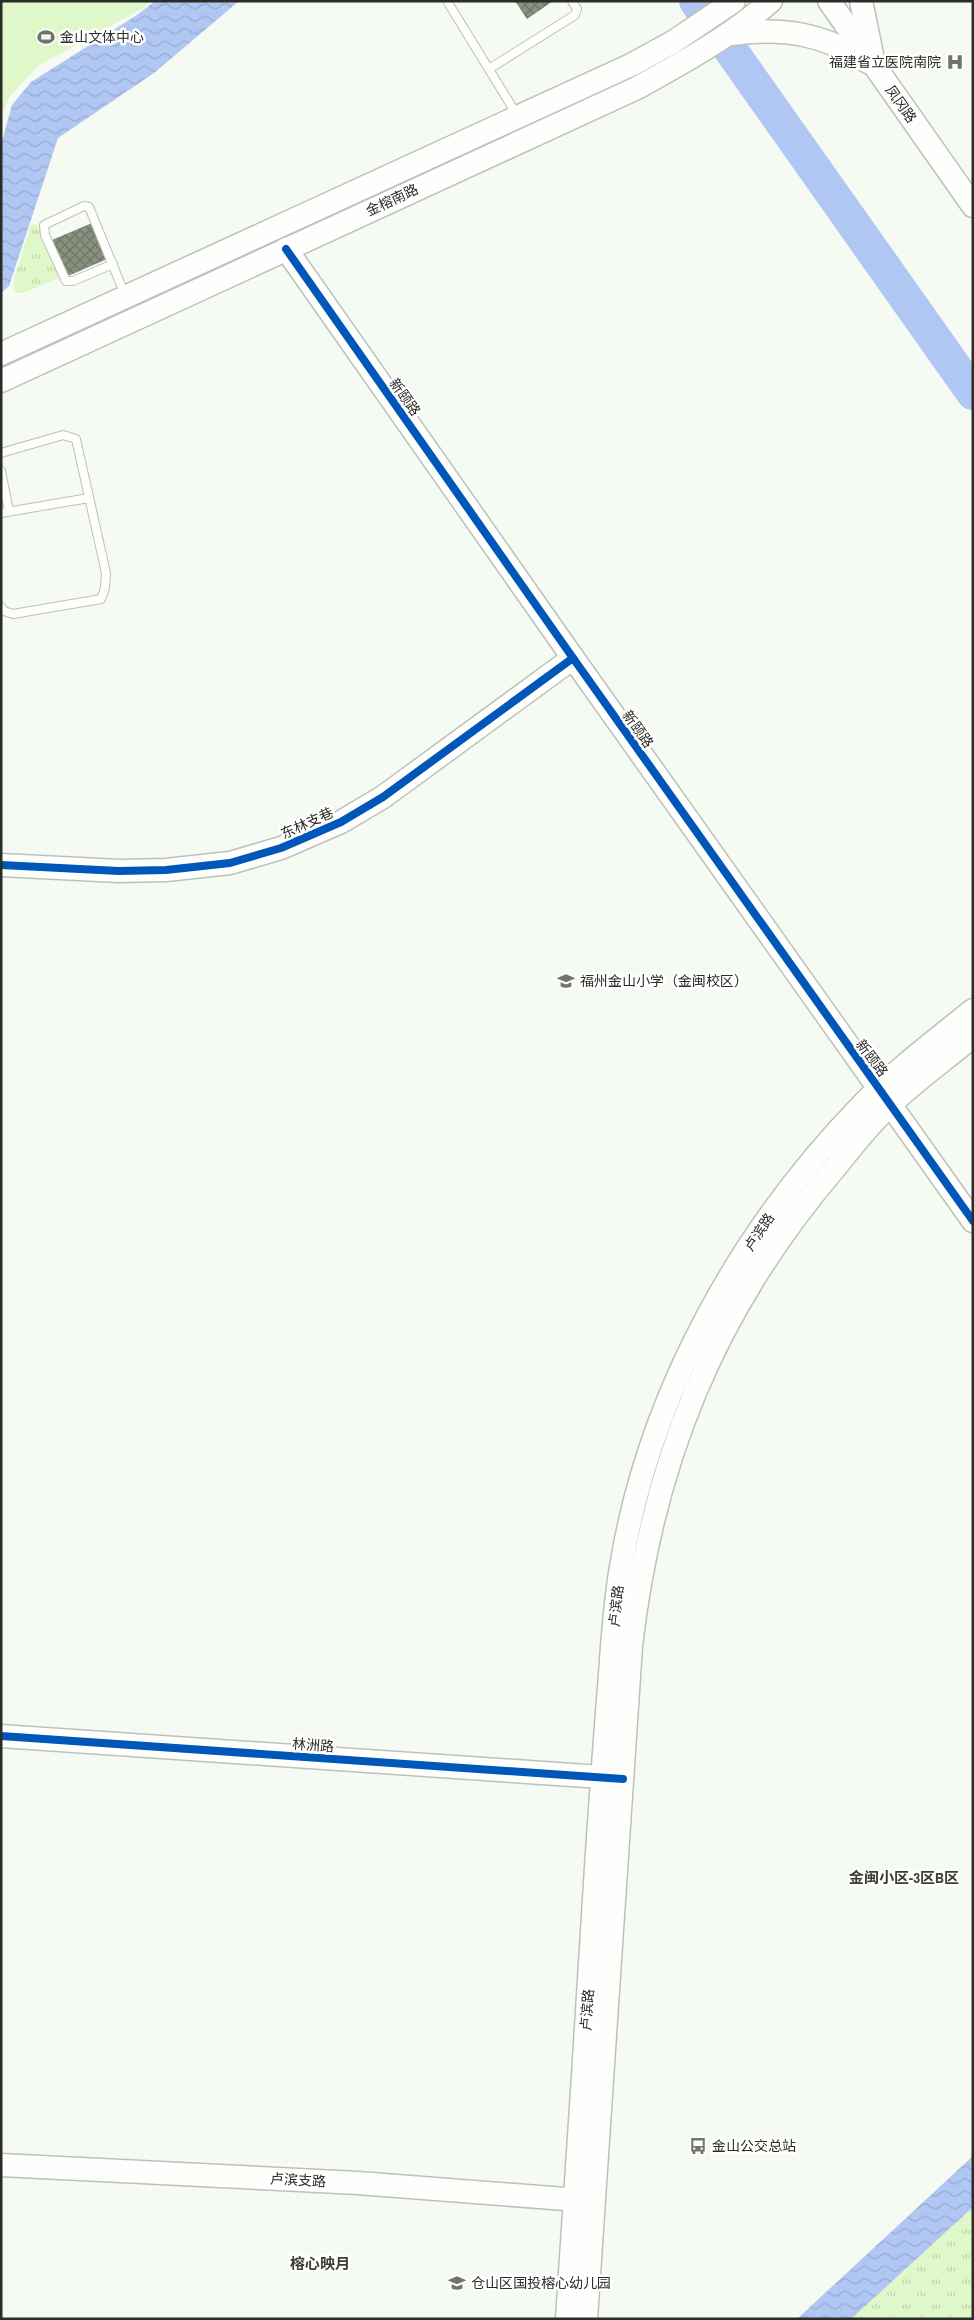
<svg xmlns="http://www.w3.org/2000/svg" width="974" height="2320" font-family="'Archivo Narrow','Noto Sans SC',sans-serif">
	<defs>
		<pattern id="grass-tufts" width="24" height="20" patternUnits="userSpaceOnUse" patternTransform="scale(1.25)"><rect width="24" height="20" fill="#e0f7c9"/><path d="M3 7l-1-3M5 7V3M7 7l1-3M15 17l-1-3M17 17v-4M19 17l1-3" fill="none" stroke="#c0d4ad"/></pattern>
		<pattern id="water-waves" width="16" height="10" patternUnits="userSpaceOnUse" patternTransform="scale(1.25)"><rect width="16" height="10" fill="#b0c6f3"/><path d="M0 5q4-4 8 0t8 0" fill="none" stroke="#98aad0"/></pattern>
		<pattern id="building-cross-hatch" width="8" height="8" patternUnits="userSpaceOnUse" patternTransform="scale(1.25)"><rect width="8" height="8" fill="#88907e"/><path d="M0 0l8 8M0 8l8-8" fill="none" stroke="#6f7667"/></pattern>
	</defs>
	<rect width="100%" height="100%" fill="#f5faf2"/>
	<g fill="url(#grass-tufts)">
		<polygon points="36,224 41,229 62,277 25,292 16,293 14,288 14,279 31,225"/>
		<polygon points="973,2198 973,2319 844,2319"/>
	</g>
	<polygon fill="#e0f7c9" points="1,1 151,1 143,8 38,66 9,97 1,118"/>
	<g fill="url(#water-waves)">
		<polygon points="155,1 239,1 154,73 58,138 9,286 1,293 1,145 12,105 31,82 137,15"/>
		<polygon points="973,2156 973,2207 851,2319 797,2319"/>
	</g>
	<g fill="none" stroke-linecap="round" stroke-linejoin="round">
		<polyline stroke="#b0c6f3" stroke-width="34" points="696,1 973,393"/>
	</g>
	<g fill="url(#building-cross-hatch)">
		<polygon points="515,1 553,1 527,19"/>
		<polygon points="92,223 107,259 68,276 52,240"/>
	</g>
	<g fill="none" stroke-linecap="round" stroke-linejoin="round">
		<g stroke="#bdc1bb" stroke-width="10">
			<g id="lane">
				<polyline points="447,1 517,115"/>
				<polyline points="489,69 575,15 577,9 572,1"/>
				<polyline points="113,264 73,281 66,281 45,235 44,225 84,206 89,207 125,295"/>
				<polyline points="1,453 63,435 76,439 106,573 105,588 101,599 13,614 4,611 1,607"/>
				<polyline points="1,471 9,511"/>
				<polyline points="1,513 89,498"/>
			</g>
		</g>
		<g stroke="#bdc1bb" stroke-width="25">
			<g id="secondary">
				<polyline points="829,1 973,206"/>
				<polyline points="861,1 872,54"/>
				<path d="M732 34C786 27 822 34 868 62"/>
				<polyline points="286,249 573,658 973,1221"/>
				<polyline points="1,354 633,64 673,42 734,1"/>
				<path d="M1 381 637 88C684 62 731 36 771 1"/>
				<polyline points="1,865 119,871 166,870 230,863 281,848 341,822 383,797 573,658"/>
				<polyline points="1,1736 616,1778"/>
				<polyline points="1,2165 358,2183 591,2201"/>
				<path d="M567 2319C577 2168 587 2018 596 1867 600 1808 604 1748 609 1688 612 1648 614 1607 621 1567 649 1393 742 1228 864 1103 897 1069 936 1040 973 1010"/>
				<path d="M586 2319 631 1646C652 1463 714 1310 834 1169 852 1147 870 1123 891 1104 916 1080 946 1059 973 1036"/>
			</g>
		</g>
		<use href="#lane" stroke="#fefefd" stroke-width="8"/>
		<use href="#secondary" stroke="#fefefd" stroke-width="22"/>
		<g stroke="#fff" stroke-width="11">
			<g id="cycleway">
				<polyline points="286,249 573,658 973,1221"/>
				<polyline points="1,865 119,871 166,870 230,863 281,848 341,822 383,797 573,658"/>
				<polyline points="1,1736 623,1779"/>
			</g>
		</g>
		<use href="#cycleway" stroke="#0057b8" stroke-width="8"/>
	</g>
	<defs>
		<g id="stadium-bare" transform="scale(1.35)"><path d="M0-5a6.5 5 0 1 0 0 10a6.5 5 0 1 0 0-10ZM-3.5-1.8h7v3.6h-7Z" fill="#71746e" stroke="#fff" stroke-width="2.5" paint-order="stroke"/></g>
		<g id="hospital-bare" transform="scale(1.35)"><path d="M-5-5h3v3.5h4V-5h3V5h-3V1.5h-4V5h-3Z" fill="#71746e" stroke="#fff" stroke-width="2.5" paint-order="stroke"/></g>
		<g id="school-bare" transform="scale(1.35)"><path d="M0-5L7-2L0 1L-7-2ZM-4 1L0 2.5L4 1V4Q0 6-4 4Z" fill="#71746e" stroke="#fff" stroke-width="2.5" paint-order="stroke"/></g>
		<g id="bus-bare" transform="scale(1.35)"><path d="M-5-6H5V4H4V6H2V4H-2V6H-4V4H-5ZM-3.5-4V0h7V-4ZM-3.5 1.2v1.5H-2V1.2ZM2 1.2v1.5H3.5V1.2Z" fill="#71746e" stroke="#fff" stroke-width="2.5" paint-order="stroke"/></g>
	</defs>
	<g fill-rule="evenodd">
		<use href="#stadium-bare" x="46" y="37"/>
		<use href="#hospital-bare" x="955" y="62"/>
		<use href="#school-bare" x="566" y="981"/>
		<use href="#bus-bare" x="698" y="2146"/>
		<use href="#school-bare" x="457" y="2283"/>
	</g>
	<g text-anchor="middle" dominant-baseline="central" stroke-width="5" stroke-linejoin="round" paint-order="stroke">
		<g font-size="14" fill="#2a2c27" stroke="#fff" text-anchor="start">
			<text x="60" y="37">金山文体中心</text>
			<text x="941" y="62" text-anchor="end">福建省立医院南院</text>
			<text x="580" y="981">福州金山小学（金闽校区）</text>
			<text x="712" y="2146">金山公交总站</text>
			<text x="471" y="2283">仓山区国投榕心幼儿园</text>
		</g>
		<g font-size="14" fill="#2a2c27" stroke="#fff">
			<text transform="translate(901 104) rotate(55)">凤冈路</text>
			<text transform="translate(392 200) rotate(-25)">金榕南路</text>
			<text transform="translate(405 397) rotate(55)">新颐路</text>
			<text transform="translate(638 729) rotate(55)">新颐路</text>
			<text transform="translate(307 823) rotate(-24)">东林支巷</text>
			<text transform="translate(872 1058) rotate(53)">新颐路</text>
			<text transform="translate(759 1232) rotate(-56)">卢滨路</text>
			<text transform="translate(616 1606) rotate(-84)">卢滨路</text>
			<text transform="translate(313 1745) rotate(4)">林洲路</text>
			<text transform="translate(587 2010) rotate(-86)">卢滨路</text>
			<text transform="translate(298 2180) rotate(3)">卢滨支路</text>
		</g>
		<g font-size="15" font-weight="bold" fill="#393f33" stroke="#fff">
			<text x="904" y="1877">金闽小区-3区B区</text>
			<text x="320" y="2263">榕心映月</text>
		</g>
	</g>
	<rect width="974" height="2320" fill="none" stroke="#2a2c27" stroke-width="5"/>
</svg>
